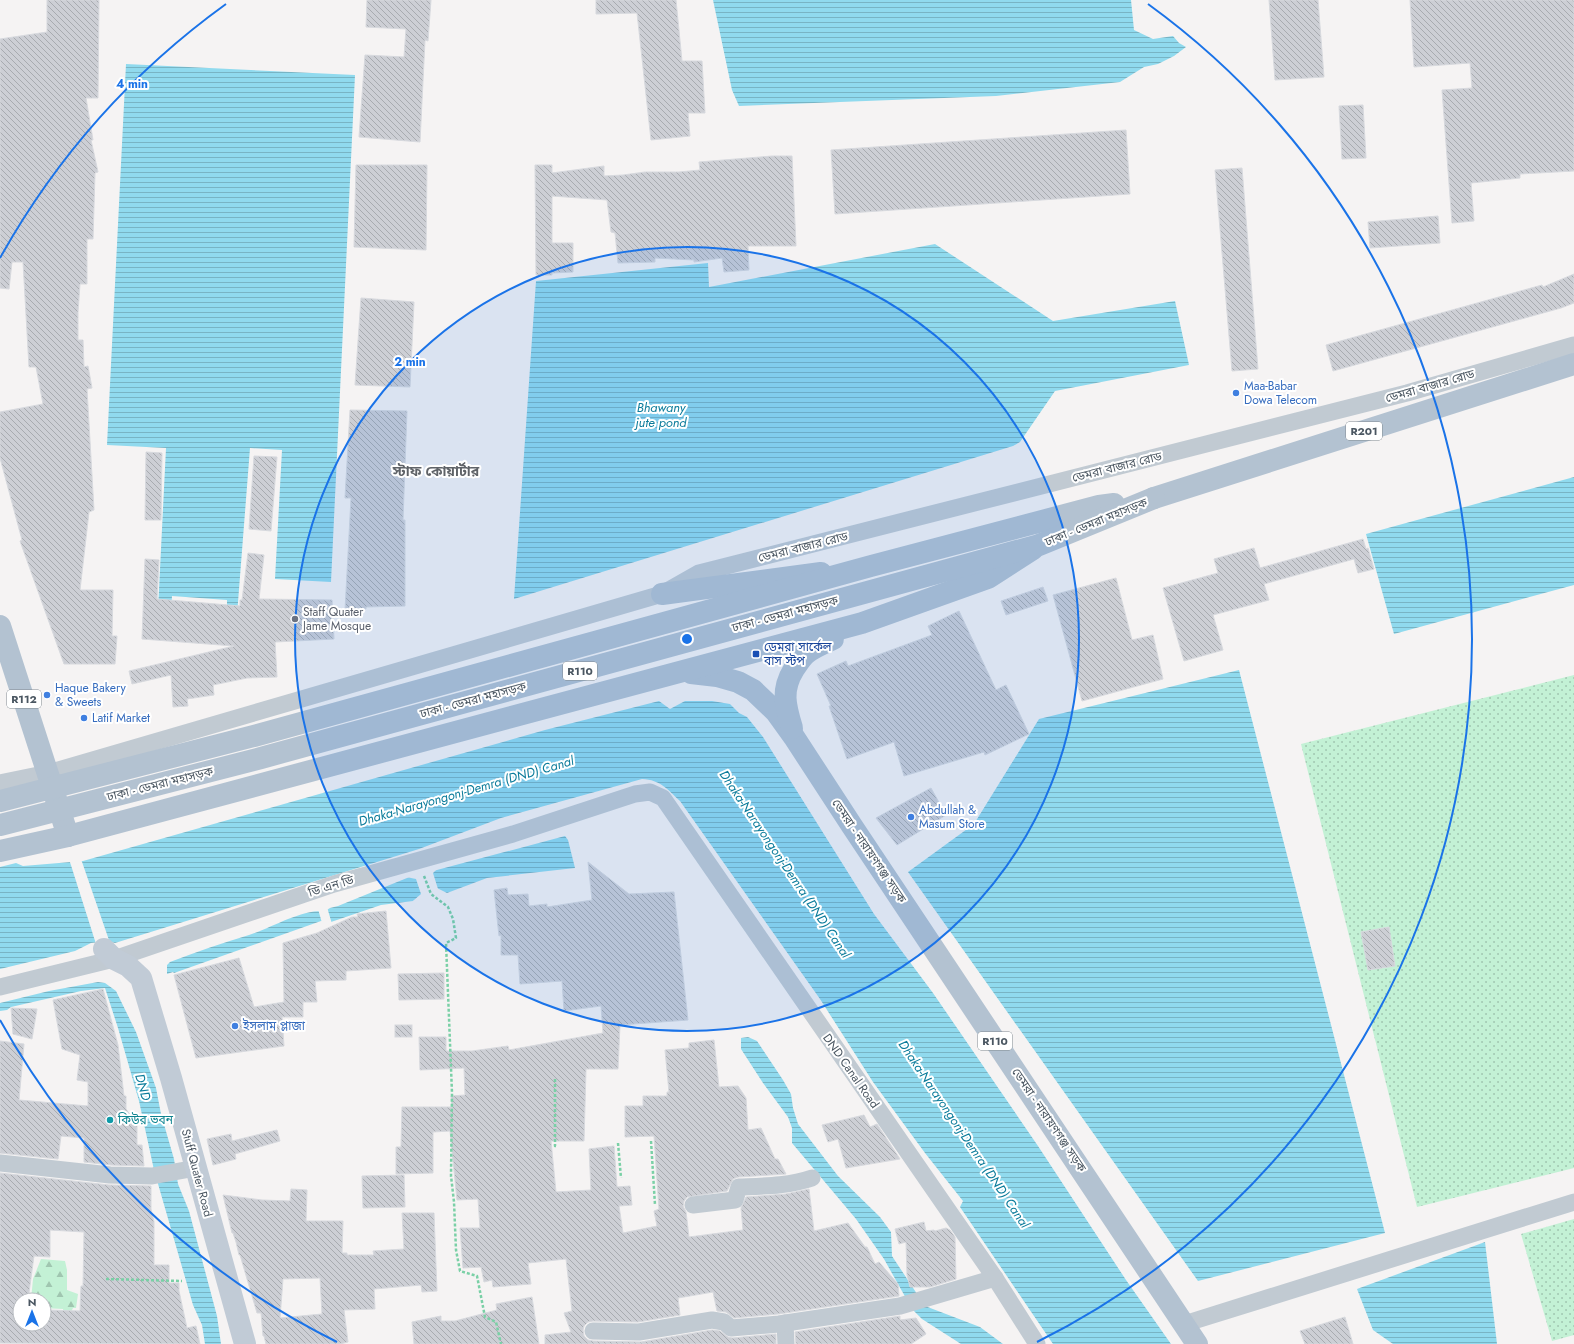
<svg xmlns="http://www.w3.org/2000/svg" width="1574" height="1344" font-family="Jost,'Noto Sans Bengali',sans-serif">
	<defs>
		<pattern id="forest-firs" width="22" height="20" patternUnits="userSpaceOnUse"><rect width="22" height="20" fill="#c3f1d5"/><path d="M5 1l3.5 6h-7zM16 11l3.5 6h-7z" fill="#a0c6b0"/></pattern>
		<pattern id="park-dots" width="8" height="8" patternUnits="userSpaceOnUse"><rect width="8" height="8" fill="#c3f1d5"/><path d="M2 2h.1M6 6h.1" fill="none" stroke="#a0c6b0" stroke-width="1.8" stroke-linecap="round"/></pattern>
		<pattern id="water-rules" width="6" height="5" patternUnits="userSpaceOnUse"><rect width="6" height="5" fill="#90daee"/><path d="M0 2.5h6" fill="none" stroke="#78b4c4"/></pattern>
		<pattern id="building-back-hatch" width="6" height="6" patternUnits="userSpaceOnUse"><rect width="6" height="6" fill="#cdcfd5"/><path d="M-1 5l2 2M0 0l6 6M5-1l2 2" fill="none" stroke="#a8abb0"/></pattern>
	</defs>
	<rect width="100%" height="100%" fill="#f5f3f3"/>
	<polygon fill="url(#forest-firs)" points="41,1259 65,1261 67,1270 67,1290 78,1294 76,1308 73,1308 69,1316 64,1316 63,1309 44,1308 44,1300 31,1300 33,1279"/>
	<g fill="url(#park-dots)">
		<polygon points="1574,675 1574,1168 1417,1207 1301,744"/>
		<polygon points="1574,1219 1574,1335 1552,1341 1521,1234"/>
	</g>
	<g fill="url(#water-rules)">
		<polygon points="713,0 1131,0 1134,30 1153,39 1173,36 1179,43 1186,47 1174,56 1158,64 1144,67 1120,82 996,96 739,106 732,90"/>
		<polygon points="126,64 355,75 331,582 275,579 282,450 250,448 237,615 227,615 227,600 172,596 171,611 158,610 166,448 107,445"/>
		<polygon points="935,244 1053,321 1175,301 1189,365 1055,391 1020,442 1013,446 514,599 536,281 708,263 709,287"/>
		<polygon points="1574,477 1574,585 1394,634 1366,534"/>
		<polygon points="1239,670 1385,1233 1198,1281 908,872 974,824 1039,719"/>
		<path d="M659 701 670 709 685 701H712L730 704 739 713 747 717 763 737 874 914 933 993 1038 1146 1126 1280 1171 1344H1053L960 1207 963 1201 925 1153 873 1082 820 999 680 801C667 789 661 780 642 779L501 818 419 849 115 943 108 941 91 943 75 951 0 969V867L16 863 23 866 83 861 545 730Z"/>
		<path d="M565 836 568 840 575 868 487 878 447 893 437 888 421 895 413 901 381 905 331 922 321 921 174 973 173 972 167 974V965L170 962C196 952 222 943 249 935 274 927 299 910 325 911L330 908 338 906 407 878Z"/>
		<polygon points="98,982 105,983 116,991 136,1032 156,1088 161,1114 174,1159 178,1184 189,1211 217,1316 221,1344 205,1344 202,1325 193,1305 154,1170 139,1101 118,1028 105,988 81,991 11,1007 7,1010 0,1011 0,1003 49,991"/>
		<polygon points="748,1037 757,1041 783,1080 791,1094 793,1108 798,1124 838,1176 880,1217 891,1232 892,1256 925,1306 980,1327 1003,1344 961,1344 922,1319 912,1309 884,1259 856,1219 792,1143 792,1128 788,1117 763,1083 741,1049 741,1038"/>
		<polygon points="1485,1242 1497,1344 1393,1344 1373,1330 1357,1289"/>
	</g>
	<g fill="#f5f3f3">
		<polygon points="69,859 81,859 110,943 96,944"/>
		<polygon points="438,868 433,873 438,889 446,895 437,890 422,896 414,902 413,901 421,894 416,879 406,877"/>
		<polygon points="327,907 332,924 322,923 318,909 325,909"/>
	</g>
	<g fill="url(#building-back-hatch)" stroke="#d7d9de" fill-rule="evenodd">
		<polygon points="47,0 99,0 98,98 86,98 93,140 91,140 98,172 95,173 93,239 87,239 87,284 80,284 78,312 78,340 83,340 84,367 88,366 92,388 87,389 94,510 89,512 80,590 113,590 112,636 117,636 115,664 64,664 20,541 22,540 0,458 0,412 43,404 36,367 29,367 23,262 12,262 9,289 0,288 0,39 47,32"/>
		<polygon points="367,0 431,0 428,41 425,40 420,142 359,137 365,55 404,57 406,29 366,27"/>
		<polygon points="596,0 676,0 682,61 702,61 705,113 688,113 690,136 651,140 637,13 596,14"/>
		<polygon points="1269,0 1318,0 1324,77 1275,80"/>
		<polygon points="1410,0 1574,0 1574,171 1520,174 1520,178 1471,183 1474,221 1452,223 1442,90 1472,88 1470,63 1414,67"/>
		<polygon points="1363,105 1366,158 1342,159 1339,106"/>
		<polygon points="1126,130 1130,194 835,214 831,150"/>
		<polygon points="772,156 792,156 796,246 748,246 749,270 724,272 722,258 694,262 694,260 655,258 655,262 618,263 615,233 611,232 607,200 552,196 552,243 573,243 573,272 552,273 552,275 536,275 535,165 552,165 552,173 604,166 604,176 623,175 645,172 679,172 700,170 699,162"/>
		<polygon points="356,165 427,165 426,250 354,247"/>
		<polygon points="1242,168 1258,369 1232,371 1215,170"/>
		<polygon points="1438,216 1440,243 1370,248 1368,222"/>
		<polygon points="1574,274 1574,303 1561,308 1333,371 1326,345 1542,285 1543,287"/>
		<polygon points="361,298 414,302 410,387 355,385"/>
		<polygon points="350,410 407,411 403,520 405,520 405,606 366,607 366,609 345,610 351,498 345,498"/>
		<polygon points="146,452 162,453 161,520 145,520"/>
		<polygon points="254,456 277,457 271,531 249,529"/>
		<polygon points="1363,539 1366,549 1368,548 1374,569 1358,573 1354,559 1264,584 1269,600 1213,615 1223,650 1184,661 1163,588 1218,573 1214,559 1254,548 1260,568"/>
		<polygon points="248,553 264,555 259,599 332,600 334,639 275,642 277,677 247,678 213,685 214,695 187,699 188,706 173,707 171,675 132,684 129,671 234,646 142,639 145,559 159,560 157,599 240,606 240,600 242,600"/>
		<polygon points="1116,578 1132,640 1153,635 1163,679 1082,701 1053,595"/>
		<polygon points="1043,587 1048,601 1006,615 1001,601"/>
		<polygon points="959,611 996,690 1006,685 1029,734 985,755 984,752 904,776 894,742 847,759 829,706 831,706 817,674 846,661 848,666 932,635 928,626"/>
		<polygon points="931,788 946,815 897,845 876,818"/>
		<polygon points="588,862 629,894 674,892 688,1020 620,1025 618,1069 586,1069 584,1141 551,1141 556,1192 591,1190 589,1149 614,1146 617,1187 630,1186 632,1205 619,1206 623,1233 657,1226 654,1211 659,1209 654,1136 625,1137 625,1106 643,1106 643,1096 667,1096 667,1092 669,1092 665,1050 689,1048 689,1043 714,1040 719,1087 738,1086 746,1098 748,1130 761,1128 775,1159 778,1159 786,1174 738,1177 733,1179 727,1191 687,1197 684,1201 683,1206 686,1212 689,1237 743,1230 741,1208 746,1197 786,1194 809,1189 814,1231 848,1223 865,1247 867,1247 875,1264 879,1262 898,1284 899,1296 778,1314 734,1318 726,1312 717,1311 713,1292 678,1298 680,1315 638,1322 593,1321 588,1322 584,1326 583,1330 584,1336 588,1340 593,1341 641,1342 712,1330 720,1331 728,1337 732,1338 776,1334 776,1344 545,1344 545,1335 571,1332 564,1313 572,1311 566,1259 528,1263 531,1284 493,1287 492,1280 484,1282 481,1267 463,1268 460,1228 480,1228 478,1199 457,1200 450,1131 433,1132 433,1173 396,1174 396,1147 401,1147 402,1107 452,1107 451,1096 465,1095 464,1068 420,1070 419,1037 446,1037 446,1051 472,1051 508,1046 509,1050 603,1033 601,1006 564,1011 562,981 520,984 518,955 501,955 501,935 499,936 494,890 507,888 508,895 528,894 529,906 547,904 547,907 592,900"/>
		<polygon points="386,911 391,968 346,971 346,980 315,981 317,1002 303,1002 303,1017 282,1017 284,1046 196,1058 174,975 239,958 254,1007 284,1002 283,943 317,933 352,917 358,917 357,914"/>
		<polygon points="1389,927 1395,966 1368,970 1361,932"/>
		<polygon points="444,973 444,999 399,1000 398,974"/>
		<polygon points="103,989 118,1045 124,1096 126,1096 126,1109 137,1125 137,1145 142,1145 144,1166 111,1165 84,1162 84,1138 61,1136 58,1159 0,1153 0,1041 24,1044 19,1100 88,1106 88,1082 77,1080 80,1055 62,1049 53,1000"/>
		<polygon points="11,1008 37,1009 32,1039 13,1034"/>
		<rect x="395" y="1025" width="17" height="12"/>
		<polygon points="864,1115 870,1127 877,1124 900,1159 846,1168 838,1139 828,1142 822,1125"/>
		<polygon points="277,1130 280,1141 235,1154 236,1159 213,1165 207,1139 231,1134 232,1141"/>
		<path d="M0 1173 109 1185 151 1186V1209L154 1222V1265H169V1283H179V1291L187 1328 196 1326 200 1344 0 1343ZM50 1230 84 1232 83 1286H81L80 1311 44 1310V1324H20V1300H28L34 1256 50 1257Z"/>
		<polygon points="404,1175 405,1207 363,1208 362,1176"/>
		<path d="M291 1189 307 1190 306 1221H343L342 1253H347V1255H374L373 1251 404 1249 402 1213H434L437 1291 422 1292 421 1285 374 1289 375 1309 344 1310 348 1342 340 1344H266L264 1336H263L261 1313H257L240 1255H239L236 1242 233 1233H232L223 1195 262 1200 290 1201ZM320 1278 322 1314 280 1318 283 1279Z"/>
		<polygon points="924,1222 926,1231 934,1230 935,1231 946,1228 950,1230 955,1237 956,1279 930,1287 910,1287 907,1275 906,1242 899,1244 895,1229"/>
		<polygon points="532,1297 539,1344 414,1344 412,1322 441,1316 441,1321 455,1321 497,1310 496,1304"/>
		<polygon points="900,1316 900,1320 916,1318 926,1334 911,1344 796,1344 795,1332"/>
		<polygon points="1345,1317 1353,1344 1305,1344 1300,1331"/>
	</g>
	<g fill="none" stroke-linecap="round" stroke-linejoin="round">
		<g stroke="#7ad0a6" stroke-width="2.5" stroke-dasharray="3 2" stroke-linecap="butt">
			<polyline points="424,876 431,894 448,907 453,919 456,938 446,943 452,1093 451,1176 454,1202 456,1250 460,1271 477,1276 485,1317 496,1322 501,1344"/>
			<polyline points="555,1079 555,1146 558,1146"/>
			<polyline points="651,1141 655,1205"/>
			<polyline points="618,1143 621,1178"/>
			<polyline points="106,1279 182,1281"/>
		</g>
		<g stroke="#c1cad2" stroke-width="17">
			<polyline points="0,783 48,773 662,594 699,573 1407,393 1574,345"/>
			<polyline points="0,987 114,959 334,884 513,834 635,794 650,792 663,798 995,1278 1037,1344"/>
			<polyline points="0,1163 110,1175 152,1176 196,1168"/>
			<path d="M693 1205 735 1200 739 1187C763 1186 789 1186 812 1178"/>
			<polyline points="785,1323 786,1344"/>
			<polyline points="1184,1324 1574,1202"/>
			<polyline points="593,1331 639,1332 712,1320 724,1322 731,1328 779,1324 900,1306 995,1278"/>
		</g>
		<polyline stroke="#c1cbd6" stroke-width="22" points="104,949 114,959 128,966 141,978 171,1078 245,1344"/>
		<g stroke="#b3c2d1" stroke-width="22">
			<polyline points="1154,498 1574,364"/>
			<polyline points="662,594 821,573"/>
			<polyline points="0,626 68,836"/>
			<polyline points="691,673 717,676 738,682 753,690 776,712 794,737 852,826 1197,1344"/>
			<path d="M792 728C785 705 781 690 794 669 798 663 802 656 808 652 815 647 825 643 833 639"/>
			<polyline points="0,851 68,836 862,623 988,578 1033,549"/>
		</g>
		<g stroke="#b3c2d1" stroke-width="22">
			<polyline points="0,801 254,736 871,566 1099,506 1114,504"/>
			<polyline points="0,825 261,758 1039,545 1154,498"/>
		</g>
	</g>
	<circle cx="687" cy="639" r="392" fill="#1a73e8" fill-opacity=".12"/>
	<g fill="none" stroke="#1a73e8" stroke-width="2">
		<circle cx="687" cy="639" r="392"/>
		<path d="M337 1342A785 785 0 0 1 0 1020M0 258A785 785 0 0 1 226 4M1148 4A785 785 0 0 1 1037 1342"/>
	</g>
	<g fill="#3f7fe0" stroke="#fff" stroke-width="1.5">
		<circle cx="1236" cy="393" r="4"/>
		<circle cx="47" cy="695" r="4"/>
		<circle cx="84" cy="718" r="4"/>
		<circle cx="911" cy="817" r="4"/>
		<circle cx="235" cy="1026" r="4"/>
	</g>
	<circle fill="#6b7280" stroke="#fff" stroke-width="1.5" cx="295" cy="619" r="4"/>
	<rect fill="#1a4fb4" stroke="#fff" stroke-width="1.5" x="752" y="650" width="8" height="8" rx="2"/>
	<circle fill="#0f9aa8" stroke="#fff" stroke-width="1.5" cx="110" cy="1120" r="4"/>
	<g text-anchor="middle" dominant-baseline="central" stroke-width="4" stroke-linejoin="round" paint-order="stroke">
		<g fill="#fff" stroke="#808990" stroke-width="1">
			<rect x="1346" y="422" width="36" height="18" rx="3"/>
			<rect x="563" y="662" width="34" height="18" rx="3"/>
			<rect x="7" y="690" width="34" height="18" rx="3"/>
			<rect x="978" y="1032" width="34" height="18" rx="3"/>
		</g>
		<g font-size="11" font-weight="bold" fill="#4a5661">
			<text x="1364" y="431">R201</text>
			<text x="580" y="671">R110</text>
			<text x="24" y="699">R112</text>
			<text x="995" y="1041">R110</text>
		</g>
		<g font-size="12" fill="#366cbe" stroke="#fff" text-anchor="start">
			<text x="1244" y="386">Maa-Babar<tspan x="1244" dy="14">Dowa Telecom</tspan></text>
			<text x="55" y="688">Haque Bakery<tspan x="55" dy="14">&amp; Sweets</tspan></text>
			<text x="92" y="718">Latif Market</text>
			<text x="919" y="810">Abdullah &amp;<tspan x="919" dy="14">Masum Store</tspan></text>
			<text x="243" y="1026">ইসলাম প্লাজা</text>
		</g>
		<g font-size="12" fill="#4a5661" stroke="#fff">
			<text transform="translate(1430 386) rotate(-16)">ডেমরা বাজার রোড</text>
			<text transform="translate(1117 467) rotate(-14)">ডেমরা বাজার রোড</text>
			<text transform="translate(1096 522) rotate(-22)">ঢাকা - ডেমরা মহাসড়ক</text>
			<text transform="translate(803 547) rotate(-14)">ডেমরা বাজার রোড</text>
			<text transform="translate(785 614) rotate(-15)">ঢাকা - ডেমরা মহাসড়ক</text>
			<text transform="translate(473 700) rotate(-15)">ঢাকা - ডেমরা মহাসড়ক</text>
			<text transform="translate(160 784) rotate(-14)">ঢাকা - ডেমরা মহাসড়ক</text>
			<text transform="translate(869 851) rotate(56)">ডেমরা - নারায়ণগঞ্জ সড়ক</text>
			<text transform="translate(331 886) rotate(-17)">ডি এন ডি</text>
			<text transform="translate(851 1071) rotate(55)">DND Canal Road</text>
			<text transform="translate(1049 1120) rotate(56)">ডেমরা - নারায়ণগঞ্জ সড়ক</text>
			<text transform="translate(197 1173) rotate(75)">Stuff Quater Road</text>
		</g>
		<g font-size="12" fill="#5b616d" stroke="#fff" text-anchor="start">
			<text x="303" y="612">Staff Quater<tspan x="303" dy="14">Jame Mosque</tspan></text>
		</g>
		<g font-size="12" fill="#164399" stroke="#fff" text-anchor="start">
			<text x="764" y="647">ডেমরা সার্কেল<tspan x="764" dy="14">বাস স্টপ</tspan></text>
		</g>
		<g font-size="12" fill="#0d838f" stroke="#fff" text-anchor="start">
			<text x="118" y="1120">কিউর ভবন</text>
		</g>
		<g font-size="13" font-style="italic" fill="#0c7c9b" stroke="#fff">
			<text x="661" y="407">Bhawany<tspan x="661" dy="15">jute pond</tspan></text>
			<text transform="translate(466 791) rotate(-16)">Dhaka-Narayongonj-Demra (DND) Canal</text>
			<text transform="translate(785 864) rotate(56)">Dhaka-Narayongonj-Demra (DND) Canal</text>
			<text transform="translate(143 1087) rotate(74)">DND</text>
			<text transform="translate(964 1134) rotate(56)">Dhaka-Narayongonj-Demra (DND) Canal</text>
		</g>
		<g font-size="14" font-weight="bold" fill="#5f6368" stroke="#fff">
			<text x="436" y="471">স্টাফ কোয়ার্টার</text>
		</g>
	</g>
	<circle cx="687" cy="639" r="6" fill="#1a73e8" stroke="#fff" stroke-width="2"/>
	<g font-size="12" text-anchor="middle" font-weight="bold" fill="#1a73e8" stroke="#fff" stroke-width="4" stroke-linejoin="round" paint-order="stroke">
		<text x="132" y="88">4 min</text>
		<text x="410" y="366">2 min</text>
	</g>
	<g transform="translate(32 1312)"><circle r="19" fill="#ffffff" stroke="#b7bbc0"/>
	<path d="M0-3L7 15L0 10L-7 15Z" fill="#1a73e8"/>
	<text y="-6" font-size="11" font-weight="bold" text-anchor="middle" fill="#4a5661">N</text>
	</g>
</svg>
